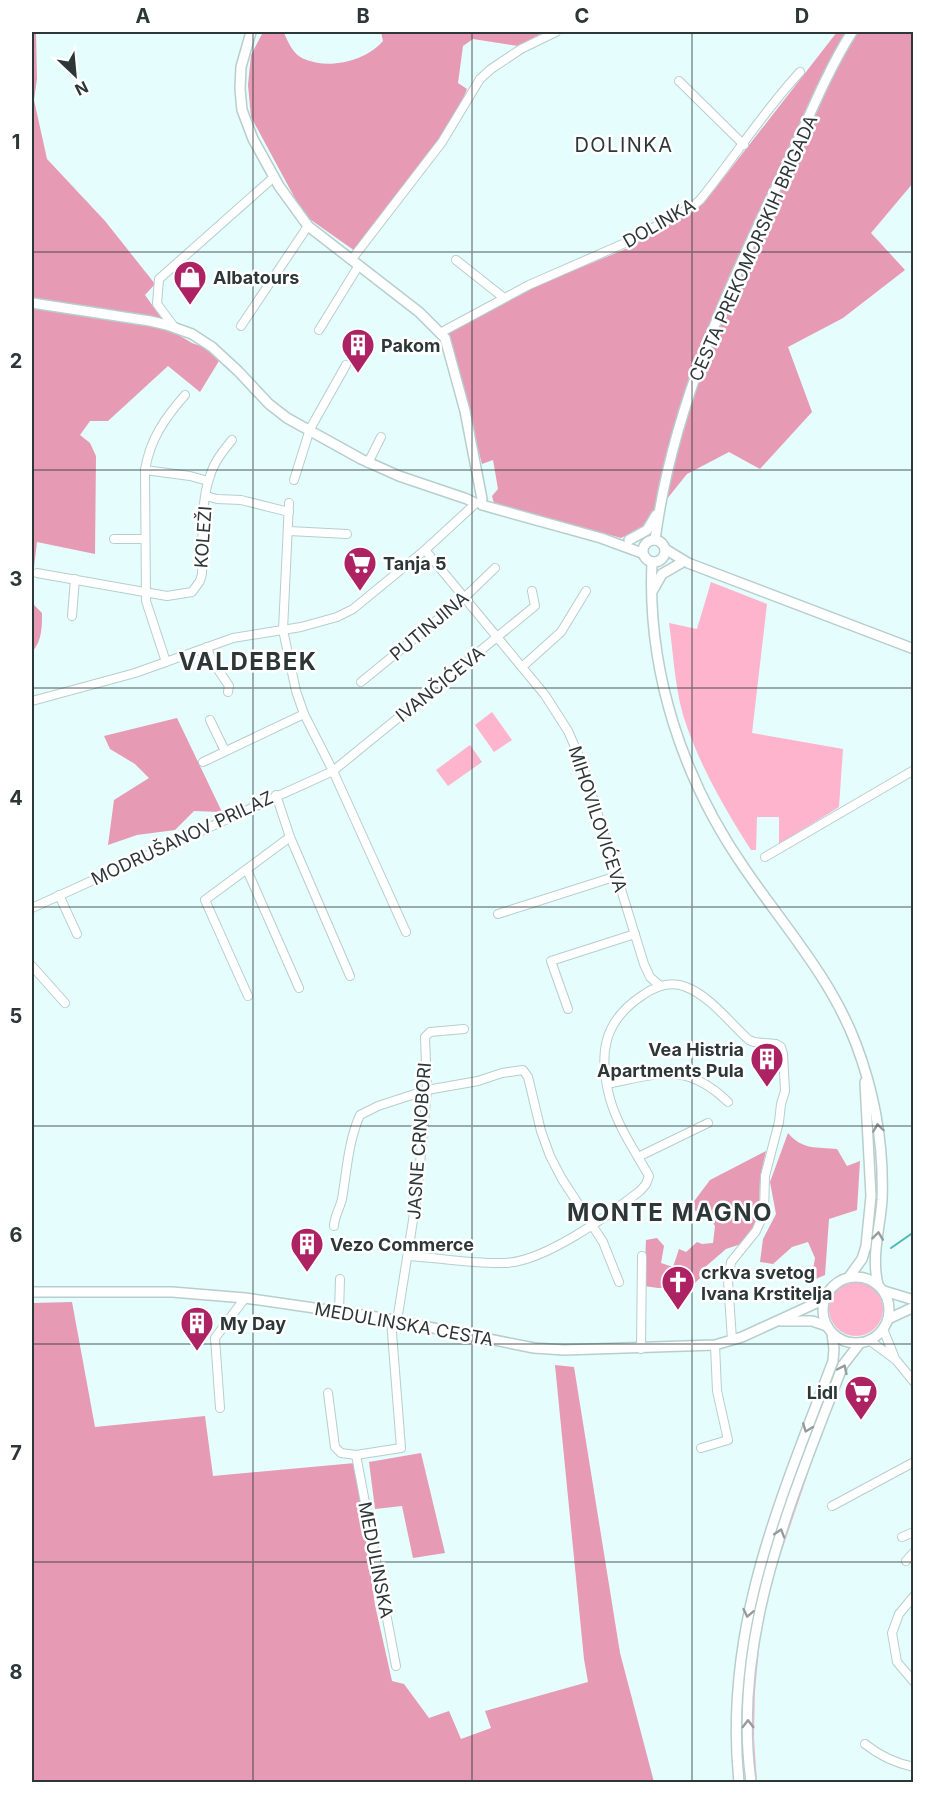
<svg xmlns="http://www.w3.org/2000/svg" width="945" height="1814" font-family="Inter,sans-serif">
	<rect width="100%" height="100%" fill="#e5fdfc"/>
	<g fill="#feb4cc">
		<path d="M711 582 767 604 752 733 843 749 839 807 779 844V817H757L756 850H751C726 811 703 771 687 727 675 695 674 657 669 623L697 629Z"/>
		<polygon points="492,712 512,740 494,752 475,725"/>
		<polygon points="470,745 482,762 448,786 436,770"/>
		<circle cx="856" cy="1309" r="27"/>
		<path d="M821 1435 771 1583 760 1639 755 1691 754 1737 757 1782H755C751 1716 751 1647 769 1582 775 1560 784 1538 791 1517 800 1489 808 1461 821 1435Z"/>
	</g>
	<g fill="#e69ab3">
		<polygon points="32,32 36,32 37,79 34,100 47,159 105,221 155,284 145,295 170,330 192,343 209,349 219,361 200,392 168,366 108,421 90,421 80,435 90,443 96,456 95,554 37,542 32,584"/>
		<path d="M263 32 284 33C289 44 293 54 304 59 329 70 366 61 383 41L381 32H544L518 46 473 39 463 46 458 83 467 89 454 121 355 251 304 215 251 117 248 85 251 55Z"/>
		<polygon points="837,32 913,32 913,183 871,233 905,270 843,318 788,347 812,412 760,469 729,452 687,474 646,525 621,538 494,503 492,496 498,489 493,460 482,464 447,332 536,286 628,248 704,203"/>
		<path d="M32 603 42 613C42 627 42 641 32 652Z"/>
		<polygon points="177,718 222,812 194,811 175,830 137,835 108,845 114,800 149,778 135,764 110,749 104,736"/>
		<path d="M788 1133C802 1150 817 1147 837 1149L847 1166 860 1161 857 1210 829 1219 825 1275 811 1281 815 1258 808 1242 792 1247 773 1264 760 1262 763 1239 776 1214 770 1182Z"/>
		<polygon points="766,1151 760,1177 759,1216 753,1233 741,1244 726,1249 704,1268 705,1273 692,1286 658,1288 644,1286 646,1240 657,1238 664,1246 661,1263 673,1267 679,1249 686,1252 697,1242 702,1244 713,1243 715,1226 708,1216 689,1208 710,1180"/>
		<polygon points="72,1302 95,1427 205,1416 213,1476 355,1463 375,1605 392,1681 404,1684 429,1718 449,1711 461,1739 491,1728 485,1711 588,1682 584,1659 555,1365 574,1367 620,1653 654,1782 32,1782 32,1303"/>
		<polygon points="421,1453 445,1553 413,1558 402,1506 375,1509 369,1462"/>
	</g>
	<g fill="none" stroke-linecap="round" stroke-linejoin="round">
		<polyline stroke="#4eb6b4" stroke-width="2" points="891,1248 914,1232"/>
		<g stroke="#b7cecd" stroke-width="10">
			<g id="minor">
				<polyline points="679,81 744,145"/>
				<polyline points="352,259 442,142 480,79 491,69 521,49 556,32"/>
				<polyline points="456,260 504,298"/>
				<polyline points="241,326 308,226"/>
				<polyline points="175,328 157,304 159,279 274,177"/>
				<polyline points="319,330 359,265"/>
				<path d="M440 333 529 285 625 243 692 207 700 200C734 158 763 112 800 72"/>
				<polyline points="368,463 381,437"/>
				<polyline points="145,470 190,476 208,481"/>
				<polyline points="294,480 310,429 346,365"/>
				<polyline points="206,496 217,499 241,500 289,512"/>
				<polyline points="289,503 283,630 296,691 304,714 333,771 406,932"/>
				<polyline points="289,531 347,534"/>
				<polyline points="114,539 145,539"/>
				<polyline points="425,550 545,695 568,731 582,763 644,964 650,977 660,986"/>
				<path d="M37 573 167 596 192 592 200 581 202 574C203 546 200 502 210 476 214 462 223 451 232 440"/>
				<polyline points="72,616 75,579"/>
				<polyline points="207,647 211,659 229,686 228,692"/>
				<path d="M166 662 146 601 145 470C150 439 165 418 185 395"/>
				<polyline points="522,667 561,632 586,591"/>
				<polyline points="361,682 464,598 495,568"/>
				<polyline points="32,701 135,673 233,638 301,627 337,617 353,609 425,550 475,504"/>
				<polyline points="210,720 225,751"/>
				<polyline points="203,762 304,714"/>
				<polyline points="276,795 290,837 350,976"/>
				<polyline points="765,857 914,770"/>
				<polyline points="247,870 299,988"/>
				<polyline points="59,895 77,934"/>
				<polyline points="32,908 333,771 535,606 532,591"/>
				<polyline points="498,914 617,876"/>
				<polyline points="32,966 65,1003"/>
				<polyline points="248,996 205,900 290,837"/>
				<polyline points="568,1009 551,961 635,934"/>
				<path d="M607 1084C659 1074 686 1061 728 1102"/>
				<polyline points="638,1157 708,1123"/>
				<path d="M334 1226C334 1217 340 1208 342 1199 347 1170 348 1142 360 1115L378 1106 427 1090 478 1081 502 1073 523 1070 528 1077 541 1131 550 1156 562 1179 603 1242 619 1282"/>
				<path d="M409 1256C440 1258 473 1264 505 1263 544 1262 609 1215 640 1191L646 1184 649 1176C635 1151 618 1127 610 1099 598 1054 603 1021 643 995 656 986 671 981 686 987 710 996 730 1023 749 1040L754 1042 776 1044 781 1047 783 1054 785 1091 781 1104 779 1122 765 1176 764 1213 756 1231 731 1262 728 1280 732 1340"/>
				<polyline points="339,1312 340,1279"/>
				<polyline points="397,1321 417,1195 427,1090 425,1037 430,1032 464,1029"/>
				<polyline points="883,1329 894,1356"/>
				<polyline points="869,1340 896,1360 914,1382"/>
				<polyline points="641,1349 642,1256"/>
				<polyline points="328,1393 335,1447 341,1453 356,1455 401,1448 391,1320"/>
				<polyline points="220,1408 215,1338 245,1298"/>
				<polyline points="701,1448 728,1440 717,1391 715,1345"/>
				<polyline points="356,1455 396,1666"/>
				<polyline points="832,1506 914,1462"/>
				<polyline points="902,1537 914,1532"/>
				<polyline points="906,1561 914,1552"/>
				<polyline points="914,1596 899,1614 892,1633 897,1662 914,1682"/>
				<path d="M865 1744C880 1756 894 1763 914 1767"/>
			</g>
		</g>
		<g stroke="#b7cecd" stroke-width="12">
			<g id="major">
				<polyline points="251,32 241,67 240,89 242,110 253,139 279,186 308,226 419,312 445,338 465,411 482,499"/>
				<polyline points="32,303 150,321 167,325 192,334 212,347 238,371 269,404 287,418 361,459 399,476 467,499 475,503"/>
				<polyline points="482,505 601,538 642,553"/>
				<circle cx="654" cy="551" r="11"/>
				<polyline points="629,540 647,530 656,515"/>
				<path d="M655 540C672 408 729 286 786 167 806 124 827 71 852 32"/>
				<polyline points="665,549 688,563 914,649"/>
				<path d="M652 563C647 672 683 780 745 869 784 926 831 978 856 1044 875 1094 884 1147 882 1200 880 1229 871 1256 878 1285"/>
				<polyline points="653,590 662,574 681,563"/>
				<polyline points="849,1277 862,1259 866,1246 871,1196 865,1082"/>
				<circle cx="856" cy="1310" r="33"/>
				<polyline points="884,1291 914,1300"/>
				<polyline points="32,1292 172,1292 245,1298 383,1318 534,1348 564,1350 715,1345 742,1337 825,1299"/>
				<polyline points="888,1319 914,1307"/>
				<polyline points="781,1321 812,1321 827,1326"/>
				<path d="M739 1782C723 1629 780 1501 833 1361L834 1349 832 1333"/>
				<path d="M751 1782C731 1635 792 1499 843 1365L860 1343"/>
			</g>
		</g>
		<use href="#minor" stroke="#fff" stroke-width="8"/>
		<use href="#major" stroke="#fff" stroke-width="9"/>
	</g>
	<defs><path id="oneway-chevron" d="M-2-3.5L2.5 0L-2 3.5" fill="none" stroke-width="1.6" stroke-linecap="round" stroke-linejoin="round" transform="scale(1.5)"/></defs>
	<g stroke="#969b9b">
		<use href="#oneway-chevron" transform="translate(878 1128) rotate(-98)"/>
		<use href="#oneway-chevron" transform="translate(878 1236) rotate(-83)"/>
		<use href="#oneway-chevron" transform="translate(843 1369) rotate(-65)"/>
		<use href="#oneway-chevron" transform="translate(807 1428) rotate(111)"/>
		<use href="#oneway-chevron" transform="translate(780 1533) rotate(-73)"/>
		<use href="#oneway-chevron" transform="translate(748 1613) rotate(102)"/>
		<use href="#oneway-chevron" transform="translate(748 1724) rotate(-90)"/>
	</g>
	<path fill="none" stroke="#2e3737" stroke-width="1.5" stroke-opacity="0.55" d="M253 32V1782M472 32V1782M692 32V1782M32 252H914M32 470H914M32 688H914M32 907H914M32 1126H914M32 1344H914M32 1562H914"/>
	<defs>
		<g id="shop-pin" transform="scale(1.725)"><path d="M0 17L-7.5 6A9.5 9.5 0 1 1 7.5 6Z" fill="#ac2263" stroke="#fff"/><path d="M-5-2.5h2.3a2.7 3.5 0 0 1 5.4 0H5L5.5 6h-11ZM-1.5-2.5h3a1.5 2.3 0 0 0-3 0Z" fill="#fff"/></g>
		<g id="building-pin" transform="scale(1.725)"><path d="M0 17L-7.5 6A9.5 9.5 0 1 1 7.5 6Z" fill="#ac2263" stroke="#fff"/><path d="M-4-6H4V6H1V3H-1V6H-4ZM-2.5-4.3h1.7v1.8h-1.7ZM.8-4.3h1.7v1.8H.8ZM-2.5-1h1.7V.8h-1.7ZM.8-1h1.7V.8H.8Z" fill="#fff"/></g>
		<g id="supermarket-pin" transform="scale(1.725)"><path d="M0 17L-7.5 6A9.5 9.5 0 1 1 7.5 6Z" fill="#ac2263" stroke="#fff"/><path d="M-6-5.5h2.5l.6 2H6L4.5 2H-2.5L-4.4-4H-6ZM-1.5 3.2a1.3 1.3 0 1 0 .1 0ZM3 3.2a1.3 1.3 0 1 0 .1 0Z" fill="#fff"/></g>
		<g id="church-pin" transform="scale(1.725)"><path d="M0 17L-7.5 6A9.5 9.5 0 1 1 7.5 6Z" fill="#ac2263" stroke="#fff"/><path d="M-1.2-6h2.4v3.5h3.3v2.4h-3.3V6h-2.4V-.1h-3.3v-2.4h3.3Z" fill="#fff"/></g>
	</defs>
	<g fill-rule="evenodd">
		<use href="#shop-pin" x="190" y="277"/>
		<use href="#building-pin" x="358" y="345"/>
		<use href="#supermarket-pin" x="360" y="563"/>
		<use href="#building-pin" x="767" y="1059"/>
		<use href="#building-pin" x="307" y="1244"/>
		<use href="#church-pin" x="678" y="1282"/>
		<use href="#building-pin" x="197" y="1323"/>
		<use href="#supermarket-pin" x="861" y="1392"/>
	</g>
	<g text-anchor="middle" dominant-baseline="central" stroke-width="5" stroke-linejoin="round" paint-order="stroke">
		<g font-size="18" fill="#2e3737" stroke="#fff">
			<text transform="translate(659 223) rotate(-30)">DOLINKA</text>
			<text transform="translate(753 248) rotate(-66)">CESTA PREKOMORSKIH BRIGADA</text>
			<text transform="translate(203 537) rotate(-86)">KOLEŽI</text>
			<text transform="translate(429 626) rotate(-40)">PUTINJINA</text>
			<text transform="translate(440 684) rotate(-39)">IVANČIĆEVA</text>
			<text transform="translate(598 819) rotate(72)">MIHOVILOVIĆEVA</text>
			<text transform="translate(182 838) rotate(-25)">MODRUŠANOV PRILAZ</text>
			<text transform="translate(419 1141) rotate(-86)">JASNE CRNOBORI</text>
			<text transform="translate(404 1324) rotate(10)">MEDULINSKA CESTA</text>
			<text transform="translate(376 1560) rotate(79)">MEDULINSKA</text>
		</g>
		<g font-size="18" font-weight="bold" fill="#2e3737" stroke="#fff" text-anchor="start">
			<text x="213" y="277">Albatours</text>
			<text x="381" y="345">Pakom</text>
			<text x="383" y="563">Tanja 5</text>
			<text x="744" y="1049" text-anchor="end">Vea Histria<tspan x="744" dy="21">Apartments Pula</tspan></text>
			<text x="330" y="1244">Vezo Commerce</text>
			<text x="701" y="1272">crkva svetog<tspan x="701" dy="21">Ivana Krstitelja</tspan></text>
			<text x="220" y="1323">My Day</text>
			<text x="838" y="1392" text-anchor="end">Lidl</text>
		</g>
		<g font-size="20" letter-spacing="1.5" fill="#2e3737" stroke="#fff">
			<text x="624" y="145">DOLINKA</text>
		</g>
		<g font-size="24" font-weight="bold" letter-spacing="1.5" fill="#2e3737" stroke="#fff">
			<text x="248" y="661">VALDEBEK</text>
			<text x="670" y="1212">MONTE MAGNO</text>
		</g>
	</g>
	<rect width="945" height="1814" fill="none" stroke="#ffffff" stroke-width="66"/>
	<g transform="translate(75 75) rotate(154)" stroke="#ffffff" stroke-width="4.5" paint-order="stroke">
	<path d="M0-4.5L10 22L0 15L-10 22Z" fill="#2e3737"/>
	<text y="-9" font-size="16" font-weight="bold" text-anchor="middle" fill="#2e3737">N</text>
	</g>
	<rect x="33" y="33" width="879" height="1748" fill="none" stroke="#2e3737" stroke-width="2"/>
	<g font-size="20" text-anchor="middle" font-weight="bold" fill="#2e3737">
		<text x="143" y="23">A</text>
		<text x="363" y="23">B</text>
		<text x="582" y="23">C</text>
		<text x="802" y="23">D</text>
		<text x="16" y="149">1</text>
		<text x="16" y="368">2</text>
		<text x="16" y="586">3</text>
		<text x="16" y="805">4</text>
		<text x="16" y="1023">5</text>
		<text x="16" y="1242">6</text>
		<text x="16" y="1460">7</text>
		<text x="16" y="1679">8</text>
	</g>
</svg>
